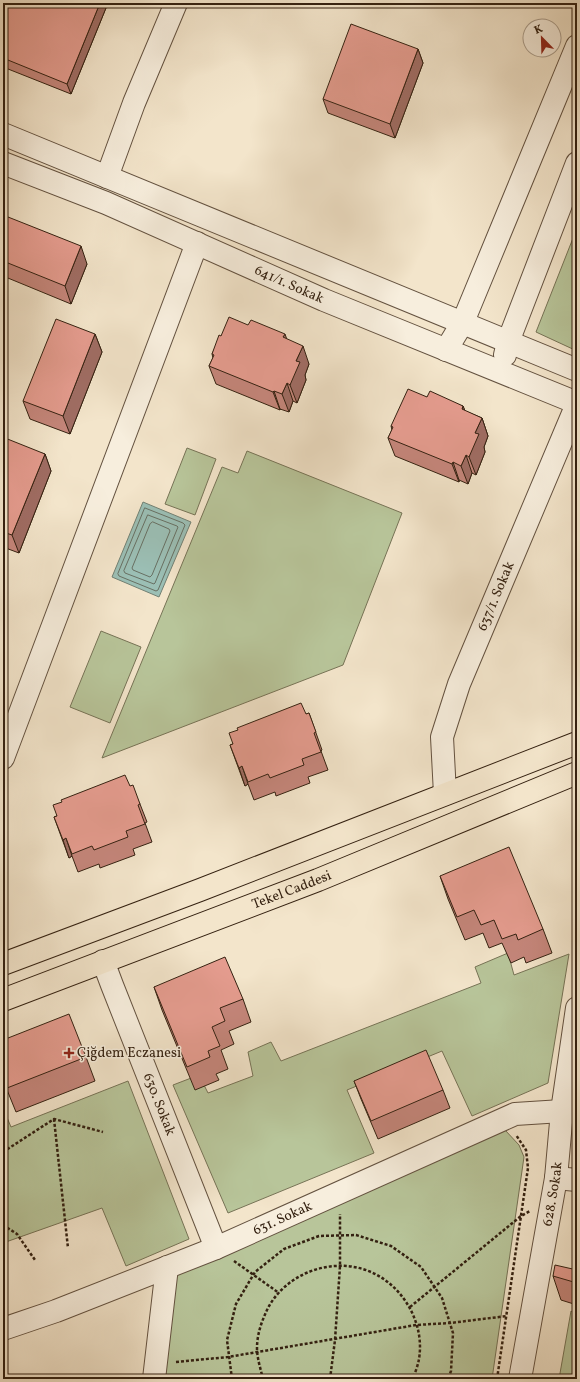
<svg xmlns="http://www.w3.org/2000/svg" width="580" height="1382" font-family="Vollkorn,serif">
	<rect width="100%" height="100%" fill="#f3e5cb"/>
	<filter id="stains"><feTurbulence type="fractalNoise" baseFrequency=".005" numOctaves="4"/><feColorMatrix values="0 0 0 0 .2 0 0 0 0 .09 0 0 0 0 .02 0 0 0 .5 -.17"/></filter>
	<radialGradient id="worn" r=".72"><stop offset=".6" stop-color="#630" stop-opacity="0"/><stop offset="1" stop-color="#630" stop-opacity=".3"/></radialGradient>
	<g fill="#b8c59a" stroke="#767356">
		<polygon points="577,228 577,351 536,332"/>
		<polygon points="187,448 216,459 195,515 165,504"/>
		<polygon points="247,451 402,513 343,665 102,758 222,467 238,473"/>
		<polygon points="101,631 141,647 110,723 70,707"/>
		<polygon points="508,953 514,975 569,954 548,1083 472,1116 442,1051 347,1090 374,1153 228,1213 173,1085 199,1075 208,1093 253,1076 248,1052 271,1042 281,1061 481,983 475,967"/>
		<polygon points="128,1081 189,1239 126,1266 102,1208 3,1243 3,1108 11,1127"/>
		<polygon points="505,1130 519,1145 524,1157 492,1379 164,1379 175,1276"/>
		<polygon points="571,1311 577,1315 577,1379 559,1379"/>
	</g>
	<polygon fill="#9bbfb5" stroke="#728073" points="143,502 191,522 159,597 112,577"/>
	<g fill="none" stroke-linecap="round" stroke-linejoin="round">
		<g stroke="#687063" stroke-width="1">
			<polygon points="145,508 183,523 185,525 158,590 156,591 119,576 118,574"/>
			<polygon points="148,515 177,526 178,527 155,583 154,584 125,573 124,571"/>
			<polygon points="153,522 169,529 170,531 152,575 150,577 133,570 132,568 150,524"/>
		</g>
		<g stroke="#645240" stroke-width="24">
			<g id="minor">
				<polyline points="3,134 577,370"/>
				<path id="s1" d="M3 163 106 203 324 300 577 403"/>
				<polyline points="107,177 134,103 176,3"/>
				<polyline points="446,350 463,322 577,46"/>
				<polyline points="505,355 508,342 577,163"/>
				<polyline points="3,758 197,243"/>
				<path id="s2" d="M445 794 442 737 459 684 577 404"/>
				<path id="s3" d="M103 961 112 985 216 1248"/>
				<polyline points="556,1178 577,1180"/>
				<path id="s4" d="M3 1329 56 1311 216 1248 515 1114 562 1111"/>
				<polyline points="154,1379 167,1267"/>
				<path id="s5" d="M520 1379 556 1178 562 1111 577 1008"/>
			</g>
		</g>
		<g stroke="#342111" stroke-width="24">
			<g id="major">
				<polyline points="3,964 200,890 577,743"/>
				<path id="s6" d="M3 1000 318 880 577 773"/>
			</g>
		</g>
		<g stroke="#342111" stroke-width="2.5" stroke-dasharray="3 2" stroke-linecap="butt">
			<polyline points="54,1119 68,1248"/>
			<polyline points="3,1152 54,1119 103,1132"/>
			<polyline points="3,1225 17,1234 35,1260"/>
			<polyline points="234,1261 279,1293"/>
			<polyline points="410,1307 521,1216 530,1211"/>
			<polyline points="176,1362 228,1357 416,1325 450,1323 507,1316"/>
			<polyline points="232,1379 227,1340 236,1304 255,1272 284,1249 319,1236 356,1235 391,1246 421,1267 442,1298 453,1333 451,1371 448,1379"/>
			<path d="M264 1379 262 1375C260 1367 257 1357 257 1348 257 1334 262 1320 268 1308 287 1272 334 1256 371 1272 403 1286 425 1323 419 1359 418 1365 415 1373 413 1379"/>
			<polyline points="330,1379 335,1340 340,1266 340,1214"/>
			<polyline points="497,1379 528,1168 526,1150 516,1135"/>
		</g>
		<use href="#minor" stroke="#f7eedd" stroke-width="22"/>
		<use href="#major" stroke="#f3e5cb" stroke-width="22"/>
	</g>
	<g fill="#c5867b" stroke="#342111">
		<polygon points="3,3 108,3 71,94 3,67"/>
		<polygon points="418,49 423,63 395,138 328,113 323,99"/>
		<polygon points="3,215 87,264 71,304 3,276"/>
		<polygon points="95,334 102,352 70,434 30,419 23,401"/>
		<polygon points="221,336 287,339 309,364 305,375 306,380 297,403 293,401 289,412 280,409 280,410 216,384 209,366 213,358 212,354"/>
		<polygon points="427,397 463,406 465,411 482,418 488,436 484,447 485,452 476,475 472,473 468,484 459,480 459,482 395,456 388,438 392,430 391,426"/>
		<polygon points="3,443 45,454 51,471 19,553 3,547"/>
		<polygon points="309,713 322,750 321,751 328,770 308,777 310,783 276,796 275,792 254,800 248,784 245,786 230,745"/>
		<polygon points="130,786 140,804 147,822 145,823 152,842 133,849 135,855 100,868 99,864 78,872 72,856 69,858 54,817"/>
		<polygon points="440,876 543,929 552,953 526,963 524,957 511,963 502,943 489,948 483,933 465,940 448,899"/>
		<polygon points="154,987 243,999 251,1022 229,1031 234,1044 221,1050 228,1069 216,1074 219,1080 195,1090 162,1010"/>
		<polygon points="3,1040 86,1057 95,1081 16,1112 3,1080"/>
		<polygon points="354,1081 443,1090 450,1108 378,1139 361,1099"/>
		<polygon points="577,1270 577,1305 561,1300 553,1276"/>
	</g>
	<g fill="#a06d64" stroke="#342111">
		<polygon points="100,3 108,3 71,94 67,84"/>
		<polygon points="418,49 423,63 395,138 390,124"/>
		<polygon points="81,246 87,264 71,304 65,286"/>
		<polygon points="95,334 102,352 70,434 63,416"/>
		<polygon points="285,334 291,351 283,337"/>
		<polygon points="303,346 309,364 305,375 306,380 297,403 290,385 296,361"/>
		<polygon points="287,383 293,401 289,412 282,394"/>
		<polygon points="274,391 280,409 280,410 273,392"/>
		<polygon points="463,406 470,423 462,409"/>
		<polygon points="482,418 488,436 484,447 485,452 476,475 469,457 475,433"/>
		<polygon points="45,454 51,471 19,553 12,535"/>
		<polygon points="466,455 472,473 468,484 461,466"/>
		<polygon points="453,462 459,480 459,482 452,464"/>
		<polygon points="242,766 248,784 245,786 239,768"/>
		<polygon points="66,838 72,856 69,858 63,840"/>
	</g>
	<g fill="#e59c8f" stroke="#342111">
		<polygon points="3,3 100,3 67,84 3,58"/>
		<polygon points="351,24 418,49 390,124 323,99"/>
		<polygon points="3,215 81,246 65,286 3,261"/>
		<polygon points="229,317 248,325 251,320 285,334 283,337 303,346 296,361 300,362 290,385 287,383 282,394 274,391 273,392 209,366 214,355 212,354 219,335 221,336"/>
		<polygon points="56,319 95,334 63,416 23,401"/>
		<polygon points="408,389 427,397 430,391 463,406 462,409 482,418 475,433 479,434 469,457 466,455 461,466 453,462 452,464 388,438 393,427 391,426"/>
		<polygon points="5,438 45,454 12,535 3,532 3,443"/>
		<polygon points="301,703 306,714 309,713 316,732 314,733 321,752 302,759 304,765 270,778 268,774 248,782 242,766 239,768 230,745 233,744 229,733 238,730 237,728"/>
		<polygon points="125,775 130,786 133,785 140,804 138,805 145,824 126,831 128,837 94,850 92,846 72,854 66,838 63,840 54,817 57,816 53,805 62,802 61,800"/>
		<polygon points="509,847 543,929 518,940 516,934 502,939 494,920 481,925 474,910 457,917 440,876"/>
		<polygon points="225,957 243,999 220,1008 225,1021 212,1027 220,1046 208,1051 210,1057 187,1067 154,987"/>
		<polygon points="69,1014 86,1057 7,1088 3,1078 3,1040"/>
		<polygon points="426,1050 443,1090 371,1121 354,1081"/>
		<polygon points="555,1265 577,1270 577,1283 553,1276"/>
	</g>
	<path fill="#8f2418" stroke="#f7eedd" stroke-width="1.5" d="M67 1047h4v4h4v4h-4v4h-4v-4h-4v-4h4z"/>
	<g text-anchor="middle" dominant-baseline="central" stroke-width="3" stroke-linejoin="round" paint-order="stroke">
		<g font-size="14" fill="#342111" stroke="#f7eedd">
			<text stroke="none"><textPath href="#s1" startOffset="311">641/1. Sokak</textPath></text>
			<text stroke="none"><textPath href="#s2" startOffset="208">637/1. Sokak</textPath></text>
			<text stroke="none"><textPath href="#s6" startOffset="309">Tekel Caddesi</textPath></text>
			<text stroke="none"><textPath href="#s3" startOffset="154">630. Sokak</textPath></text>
			<text stroke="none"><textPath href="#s5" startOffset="188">628. Sokak</textPath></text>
			<text stroke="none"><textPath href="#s4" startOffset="301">631. Sokak</textPath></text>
		</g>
		<g font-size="14" fill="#342111" stroke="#f7eedd" text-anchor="start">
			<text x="77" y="1053">Çiğdem Eczanesi</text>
		</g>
	</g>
	<rect width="580" height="1382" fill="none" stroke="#f3e5cb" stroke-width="16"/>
	<rect x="4" y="4" width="572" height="1374" fill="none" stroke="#342111" stroke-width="2"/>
	<rect x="8" y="8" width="564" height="1366" fill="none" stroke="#342111"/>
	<g transform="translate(542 38) rotate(337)"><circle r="19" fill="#f7eedd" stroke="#a99c8b"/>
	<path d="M0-3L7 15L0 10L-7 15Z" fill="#8f2418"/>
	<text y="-6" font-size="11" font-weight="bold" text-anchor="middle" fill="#342111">K</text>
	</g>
	<rect width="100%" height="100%" filter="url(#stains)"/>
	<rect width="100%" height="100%" fill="url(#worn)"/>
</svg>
